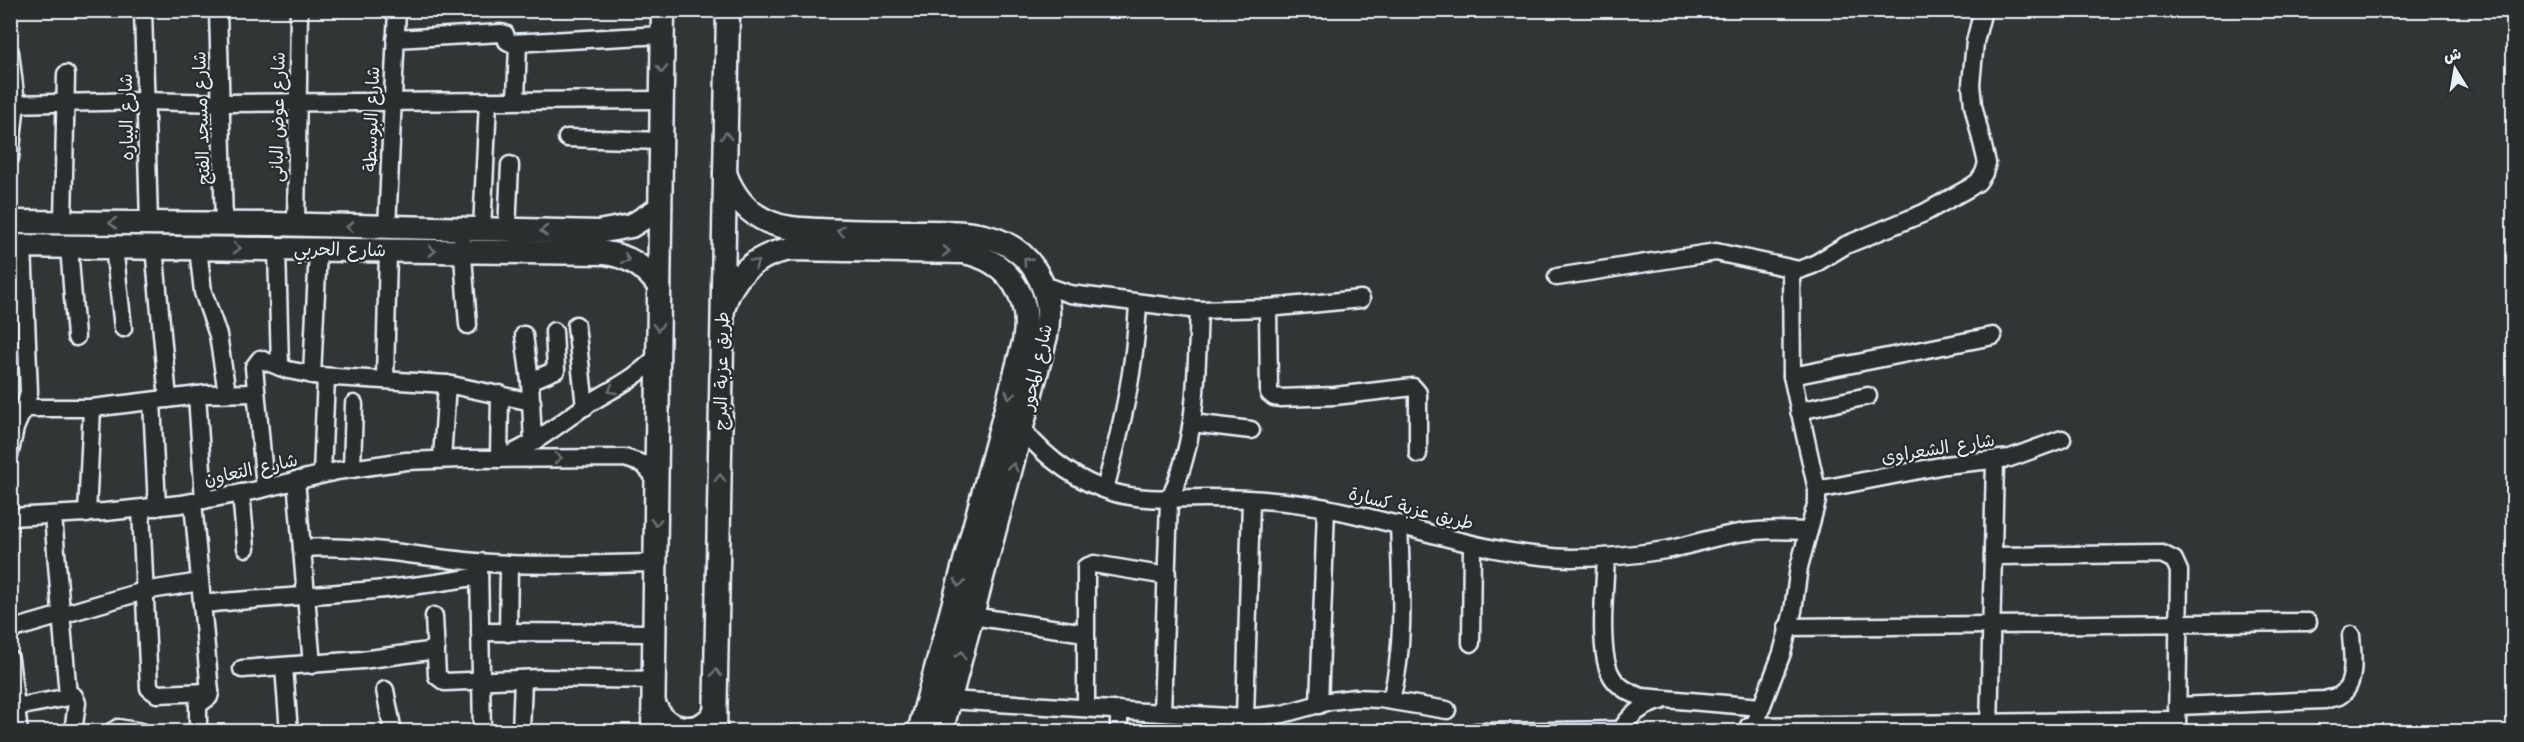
<svg xmlns="http://www.w3.org/2000/svg" width="2524" height="742" font-family="'Architects Daughter','Playpen Sans Arabic',sans-serif">
	<rect width="100%" height="100%" fill="#323536"/>
	<filter id="ink" filterUnits="userSpaceOnUse"><feTurbulence type="fractalNoise" baseFrequency=".0167" numOctaves="2"/><feDisplacementMap in="SourceGraphic" scale="12" xChannelSelector="R" yChannelSelector="G"/><feConvolveMatrix kernelMatrix="1 2 1 2 8 2 1 2 1" color-interpolation-filters="sRGB"/></filter>
	<g filter="url(#ink)">
		<g fill="none" stroke-linecap="round" stroke-linejoin="round">
			<g stroke="#e8f1f8" stroke-width="21">
				<g id="street">
					<polyline points="143,10 149,223"/>
					<polyline points="218,10 224,224"/>
					<polyline points="395,39 501,33 505,34 507,41 511,43 663,35"/>
					<polyline points="10,52 16,103 10,158"/>
					<polyline points="516,100 518,43"/>
					<polyline points="10,104 146,101 221,103 662,100"/>
					<polyline points="567,138 661,141"/>
					<polyline points="63,222 66,74"/>
					<polyline points="296,225 299,10"/>
					<polyline points="387,228 397,10"/>
					<polyline points="482,230 488,101"/>
					<polyline points="507,230 510,165"/>
					<polyline points="462,242 468,325"/>
					<polyline points="69,246 76,337"/>
					<polyline points="114,247 123,328"/>
					<polyline points="154,247 168,399"/>
					<polyline points="198,248 203,292 218,335 227,393"/>
					<polyline points="277,249 280,367"/>
					<polyline points="1557,277 1716,252 1799,270 1813,265 1846,245 1924,213 1969,188 1978,182 1984,173 1987,163 1973,105 1971,84 1975,42 1982,14"/>
					<polyline points="1043,285 1070,294 1199,310 1268,308 1361,299"/>
					<polyline points="1268,308 1269,393 1274,397 1281,398 1335,396 1413,387 1418,393 1418,454"/>
					<polyline points="576,325 585,407"/>
					<polyline points="524,335 530,381 533,442"/>
					<polyline points="312,375 318,250"/>
					<polyline points="1792,376 1993,336"/>
					<polyline points="385,379 388,251"/>
					<polyline points="530,381 556,370 554,331"/>
					<polyline points="197,395 204,500"/>
					<polyline points="152,401 157,507"/>
					<polyline points="24,408 92,408 207,394 256,393"/>
					<polyline points="1799,411 1868,396"/>
					<polyline points="1192,423 1251,430"/>
					<path d="M1023 430C1047 459 1078 482 1115 493 1145 501 1174 498 1205 498 1240 498 1275 500 1309 505 1398 519 1481 556 1571 558 1603 558 1635 555 1666 550 1687 546 1707 539 1728 535 1755 529 1782 530 1809 531"/>
					<polyline points="10,452 15,428 26,403 29,392 23,246"/>
					<path d="M506 456C535 444 559 424 585 406 610 390 638 378 658 355"/>
					<polyline points="442,459 447,384"/>
					<polyline points="499,459 500,394"/>
					<polyline points="352,469 354,404"/>
					<polyline points="322,474 326,377"/>
					<polyline points="296,480 312,665"/>
					<polyline points="265,488 254,367 260,359 288,370 319,376 447,384 532,402"/>
					<path d="M1105 489C1122 425 1135 371 1138 304"/>
					<polyline points="1817,490 1945,465 2010,458 2062,439"/>
					<polyline points="241,493 246,548"/>
					<polyline points="193,502 210,692 209,697 198,705 198,732"/>
					<polyline points="141,509 149,688 157,694 210,692"/>
					<polyline points="87,514 92,408"/>
					<polyline points="53,516 68,696"/>
					<polyline points="10,517 105,512 181,504 253,491 337,471 406,461 461,459 625,458 643,464 656,478"/>
					<path d="M302 548C361 544 417 557 476 562 535 567 595 564 655 563"/>
					<polyline points="1993,556 2162,554 2174,560 2179,571 2177,730"/>
					<path d="M1606 557C1605 585 1598 649 1610 673 1616 686 1629 693 1642 697L1761 707"/>
					<polyline points="479,566 482,732"/>
					<path d="M202 604C295 595 387 593 479 576"/>
					<polyline points="434,616 437,676 445,682 540,678 654,680"/>
					<polyline points="972,616 1085,633"/>
					<polyline points="1787,627 2308,622"/>
					<polyline points="10,630 144,591 200,582"/>
					<polyline points="480,632 654,633"/>
					<polyline points="508,633 509,564"/>
					<polyline points="1471,643 1472,545"/>
					<polyline points="10,659 19,732"/>
					<polyline points="284,667 289,732"/>
					<polyline points="242,669 362,660 436,650"/>
					<polyline points="385,690 393,732"/>
					<polyline points="949,700 1245,718 1283,714 1330,701 1355,698 1380,699 1447,710"/>
					<path d="M1391 700C1406 643 1401 583 1399 524"/>
					<polyline points="1319,705 1326,508"/>
					<path d="M2177 706 2325 700C2329 698 2335 698 2339 696 2358 685 2352 652 2351 635"/>
					<polyline points="17,707 74,696 77,703 73,732"/>
					<polyline points="1086,708 1086,567 1094,564 1167,576"/>
					<polyline points="1119,710 1119,732"/>
					<path d="M1162 713 1169 500C1198 440 1196 375 1199 310"/>
					<polyline points="1245,718 1251,500"/>
					<polyline points="1749,726 2176,720"/>
					<polyline points="111,732 118,728 142,732"/>
					<polyline points="521,732 523,679"/>
					<polyline points="1476,732 1621,730"/>
					<path d="M1620 732C1629 715 1643 705 1661 701"/>
					<polyline points="1747,732 1749,726 1755,724 1782,653 1793,611 1799,567 1817,501 1817,490 1792,376 1791,270"/>
					<polyline points="1989,732 1995,461"/>
				</g>
			</g>
			<g stroke="#e8f1f8" stroke-width="27">
				<g id="secondary">
					<path d="M725 173C733 195 747 213 769 222 785 229 802 229 819 230 854 232 889 232 924 232 966 232 1009 231 1035 270 1048 291 1051 312 1046 336L941 732"/>
					<polyline points="10,222 271,224 598,232 631,226 660,208"/>
					<path d="M10 246 605 253C629 256 645 267 659 286"/>
					<path d="M723 310C731 276 756 255 790 249L963 252C1008 260 1033 297 1024 342L919 732"/>
					<path d="M654 704C665 731 697 737 715 713"/>
					<polyline points="653,732 663,10"/>
					<polyline points="715,732 728,10"/>
				</g>
			</g>
			<use href="#street" stroke="#2a2d2e" stroke-width="16"/>
			<use href="#secondary" stroke="#2a2d2e" stroke-width="22"/>
		</g>
		<defs><path id="oneway-chevron" d="M-2-3.5L2.5 0L-2 3.5" fill="none" stroke-width="1.6" stroke-linecap="round" stroke-linejoin="round" transform="scale(1.5)"/></defs>
		<g stroke="#6c7275">
			<use href="#oneway-chevron" transform="translate(662 69) rotate(91)"/>
			<use href="#oneway-chevron" transform="translate(726 136) rotate(-89)"/>
			<use href="#oneway-chevron" transform="translate(113 223) rotate(-180)"/>
			<use href="#oneway-chevron" transform="translate(350 227) rotate(-178)"/>
			<use href="#oneway-chevron" transform="translate(544 231) rotate(-179)"/>
			<use href="#oneway-chevron" transform="translate(841 231) rotate(-177)"/>
			<use href="#oneway-chevron" transform="translate(237 248) rotate(1)"/>
			<use href="#oneway-chevron" transform="translate(432 251) rotate(1)"/>
			<use href="#oneway-chevron" transform="translate(946 251) rotate(1)"/>
			<use href="#oneway-chevron" transform="translate(626 259) rotate(22)"/>
			<use href="#oneway-chevron" transform="translate(1027 261) rotate(-132)"/>
			<use href="#oneway-chevron" transform="translate(755 263) rotate(-35)"/>
			<use href="#oneway-chevron" transform="translate(658 327) rotate(91)"/>
			<use href="#oneway-chevron" transform="translate(612 390) rotate(149)"/>
			<use href="#oneway-chevron" transform="translate(1010 395) rotate(105)"/>
			<use href="#oneway-chevron" transform="translate(558 458) rotate(-1)"/>
			<use href="#oneway-chevron" transform="translate(1013 467) rotate(-75)"/>
			<use href="#oneway-chevron" transform="translate(720 478) rotate(-89)"/>
			<use href="#oneway-chevron" transform="translate(656 522) rotate(91)"/>
			<use href="#oneway-chevron" transform="translate(959 583) rotate(105)"/>
			<use href="#oneway-chevron" transform="translate(961 655) rotate(-75)"/>
			<use href="#oneway-chevron" transform="translate(716 673) rotate(-89)"/>
		</g>
	</g>
	<g text-anchor="middle" dominant-baseline="central" stroke-width="5" stroke-linejoin="round" paint-order="stroke">
		<g font-size="18" fill="#e8f1f8" stroke="#2a2d2e">
			<text transform="translate(127 117) rotate(-91)">شارع البياره</text>
			<text transform="translate(278 117) rotate(-89)">شارع عوض البانى</text>
			<text transform="translate(202 118) rotate(-92)">شارع مسجد الفتح</text>
			<text transform="translate(372 119) rotate(-88)">شارع البوسطة</text>
			<text transform="translate(340 250) rotate(1)">شارع الحربي</text>
			<text transform="translate(1037 367) rotate(-77)">شارع المحور</text>
			<text transform="translate(722 371) rotate(-89)">طريق عزبة البرج</text>
			<text transform="translate(1938 449) rotate(-9)">شارع الشعراوى</text>
			<text transform="translate(251 470) rotate(-12)">شارع التعاون</text>
			<text transform="translate(1411 509) rotate(14)">طريق عزبة كسارة</text>
		</g>
	</g>
	<rect width="2524" height="742" fill="none" stroke="#2a2d2e" stroke-width="36"/>
	<rect x="18" y="18" width="2488" height="706" fill="none" stroke="#e8f1f8" stroke-width="2" filter="url(#ink)"/>
	<g transform="translate(2455 69) rotate(349)" stroke="#2a2d2e" stroke-width="4.5" paint-order="stroke">
	<path d="M0-4.5L10 22L0 15L-10 22Z" fill="#e8f1f8"/>
	<text y="-9" font-size="16" font-weight="bold" text-anchor="middle" fill="#e8f1f8">ش</text>
	</g>
</svg>
